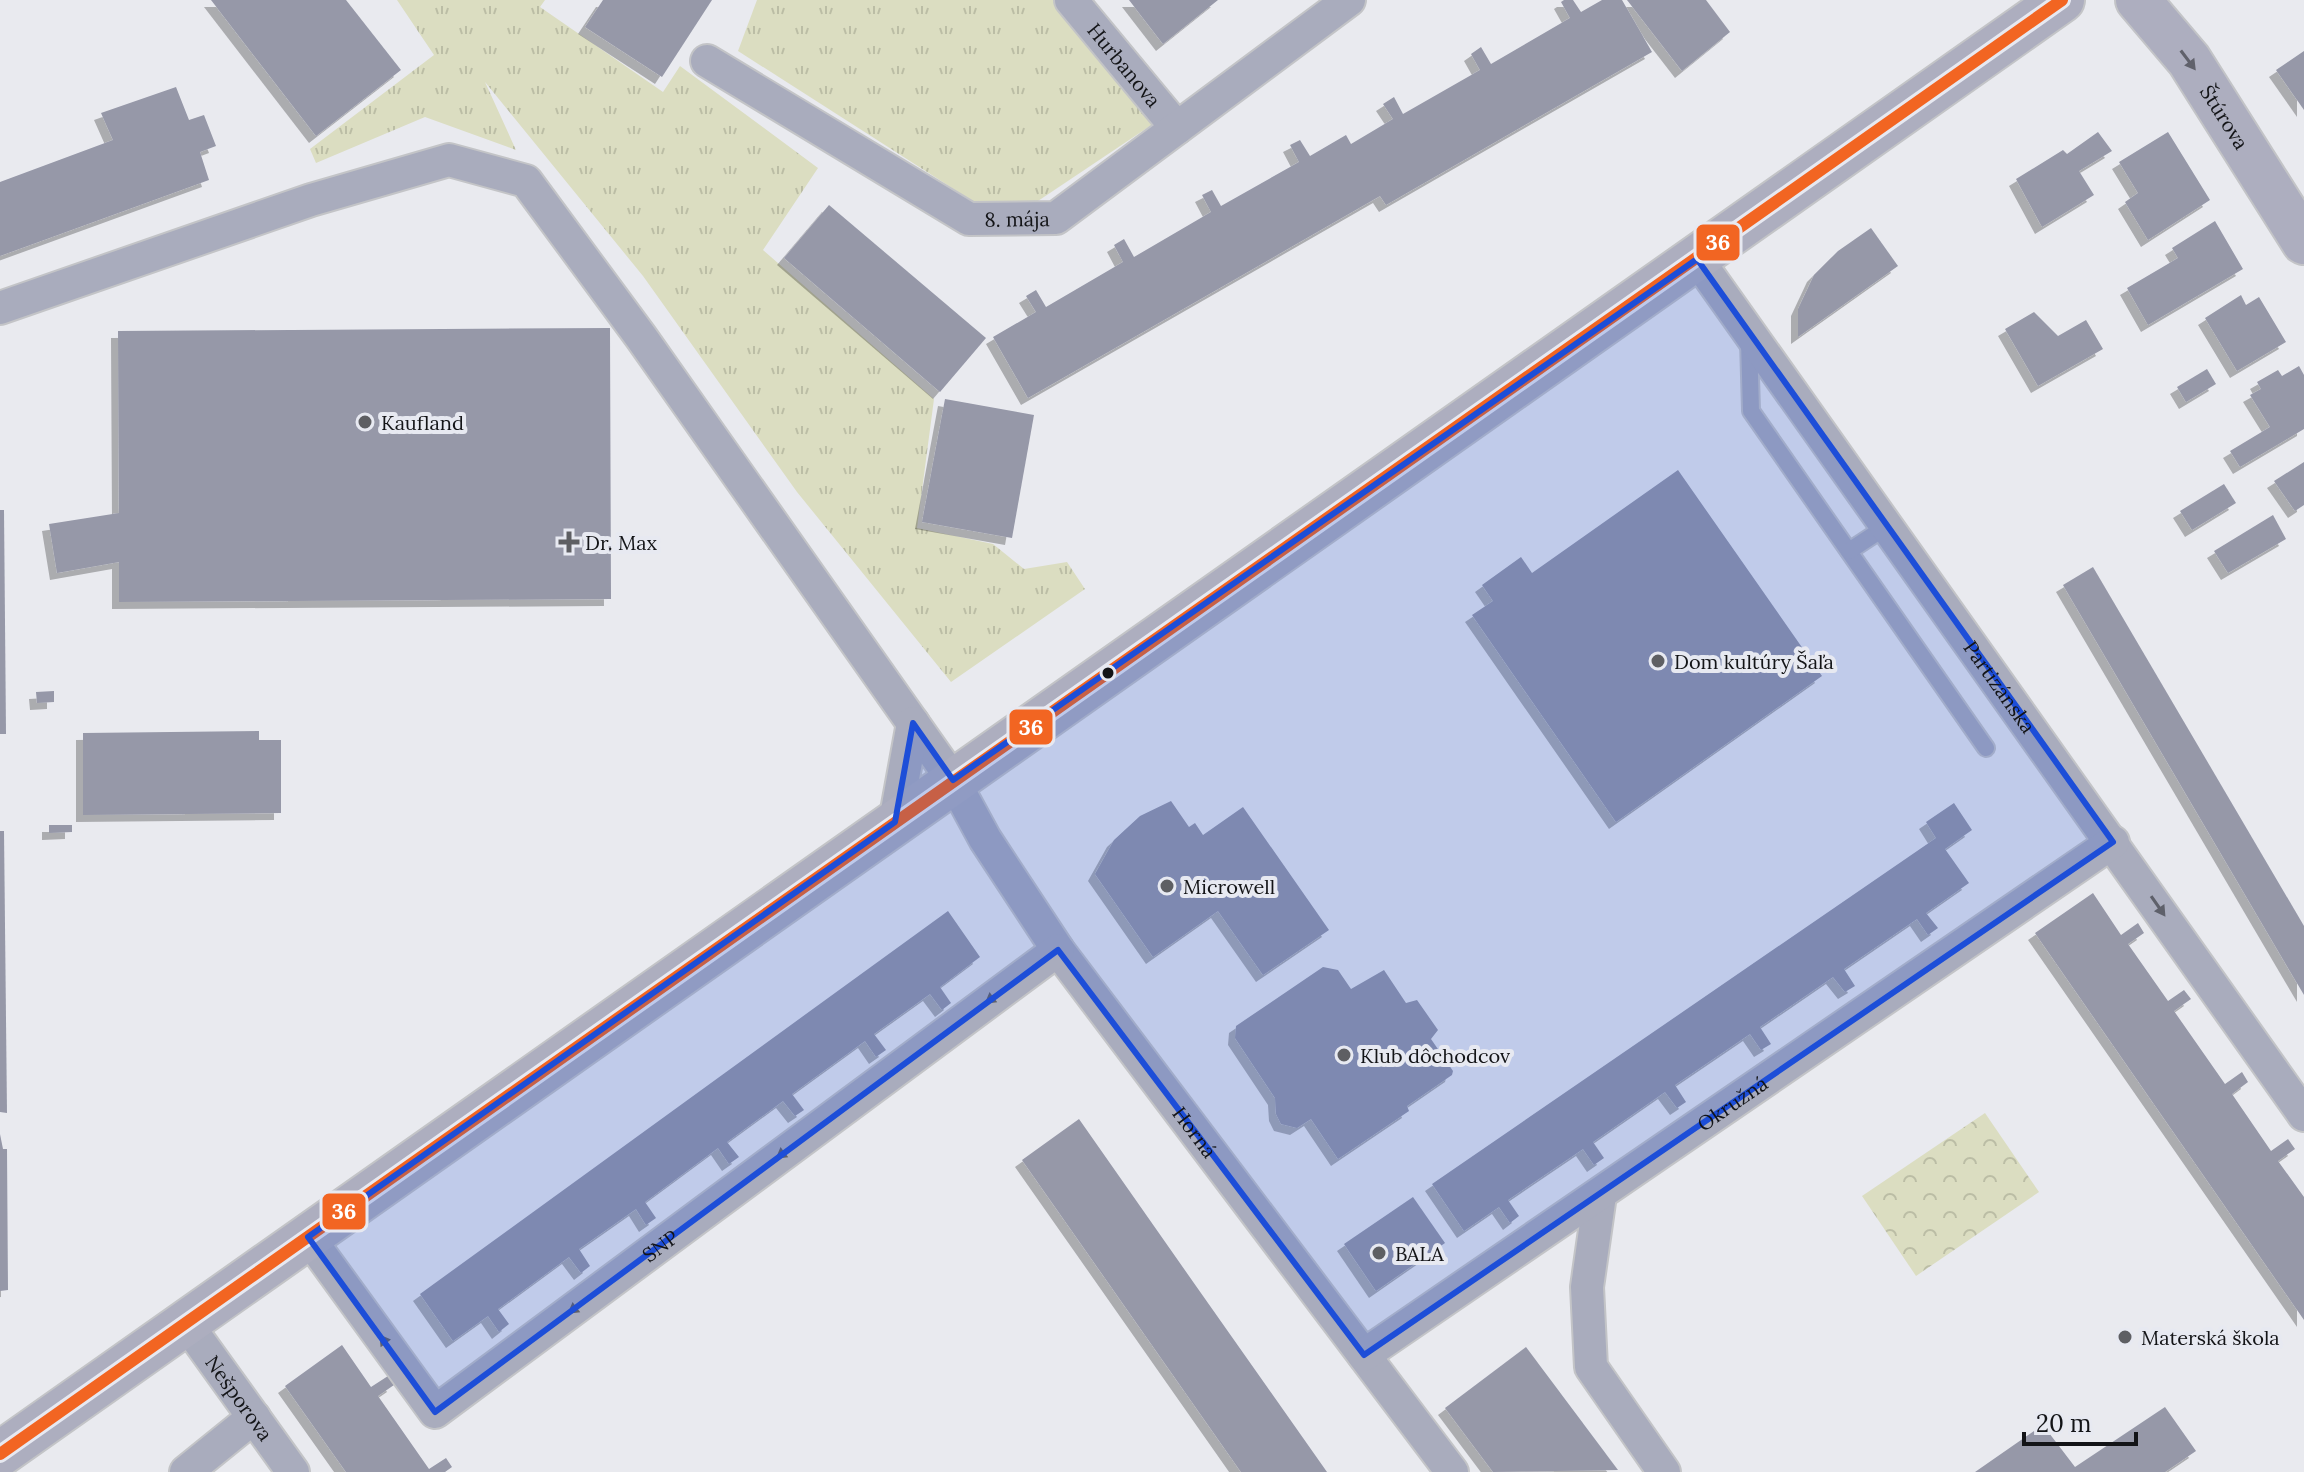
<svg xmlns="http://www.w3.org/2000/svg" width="2304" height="1472" font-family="Lora,serif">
	<defs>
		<pattern id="grass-tufts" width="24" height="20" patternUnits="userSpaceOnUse" patternTransform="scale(2)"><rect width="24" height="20" fill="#dbddc1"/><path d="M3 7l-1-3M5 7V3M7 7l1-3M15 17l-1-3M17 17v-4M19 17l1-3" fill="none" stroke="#bbbda5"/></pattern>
		<pattern id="park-crowns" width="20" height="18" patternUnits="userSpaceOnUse" patternTransform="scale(2)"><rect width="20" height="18" fill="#dbddc1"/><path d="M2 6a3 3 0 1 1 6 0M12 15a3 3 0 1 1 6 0" fill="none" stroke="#bbbda5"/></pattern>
		<filter id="shadow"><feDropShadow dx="-7" dy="7" stdDeviation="0" flood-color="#0004"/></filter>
	</defs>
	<rect width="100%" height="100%" fill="#e9eaef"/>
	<g fill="url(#grass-tufts)">
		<polygon points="397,0 545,0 540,7 663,92 680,66 818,168 763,250 934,399 917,528 993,544 1024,569 1067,562 1085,589 951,682 797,492 643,276 485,82 516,150 425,117 316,163 310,149 434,55"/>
		<polygon points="757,0 1057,0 1159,120 1029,207 977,204 738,51"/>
	</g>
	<polygon fill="url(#park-crowns)" points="1985,1113 2039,1192 1916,1276 1862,1196"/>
	<g fill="#9698a8" filter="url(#shadow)">
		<polygon points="211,0 346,0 401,70 316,136"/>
		<polygon points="603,0 712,0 662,77 585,27"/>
		<polygon points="1129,0 1218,0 1163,44"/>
		<polygon points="1564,0 1573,0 1581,12 1602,0 1622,0 1652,52 1386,205 1380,196 1028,398 993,337 1036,312 1026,296 1036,290 1046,307 1123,262 1114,245 1124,239 1134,257 1211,212 1202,195 1212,190 1221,206 1299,162 1290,145 1300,140 1310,156 1346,135 1351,144 1393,119 1383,104 1394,97 1403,114 1480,70 1471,54 1481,47 1491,64 1570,18 1561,2"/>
		<polygon points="1627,0 1706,0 1730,32 1682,71"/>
		<polygon points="2304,51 2304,110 2276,70"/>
		<polygon points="176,87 189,120 204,115 216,146 200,152 209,180 0,256 0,182 113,140 101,113"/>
		<polygon points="2098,132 2112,151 2079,171 2094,195 2042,227 2016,179 2063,150 2067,154"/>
		<polygon points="2168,132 2210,200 2148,240 2125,202 2138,193 2119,162"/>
		<polygon points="829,205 986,338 940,392 784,258"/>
		<polygon points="2215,221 2243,269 2148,325 2127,288 2178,258 2172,248"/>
		<polygon points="1871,228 1898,266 1798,337 1798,309 1814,275 1838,251"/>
		<polygon points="2241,295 2246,305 2259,297 2286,342 2237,371 2205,318"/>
		<polygon points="2034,312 2058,336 2086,320 2103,349 2038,386 2005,329"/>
		<polygon points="610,328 611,599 119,602 119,562 57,573 49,524 119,513 118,331"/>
		<polygon points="2299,366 2304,375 2304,429 2240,467 2230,451 2270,427 2250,395 2261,389 2257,382 2278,370 2282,376"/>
		<polygon points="2207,369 2216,384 2186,402 2177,387"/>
		<polygon points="945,399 1034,415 1012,538 922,522"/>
		<polygon points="2304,462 2304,505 2295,511 2274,481"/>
		<polygon points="1678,470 1822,676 1616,822 1472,615 1493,601 1482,585 1521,557 1532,573"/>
		<polygon points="2224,484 2236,503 2192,530 2180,511"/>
		<polygon points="0,510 4,510 6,734 0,734"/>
		<polygon points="2273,515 2286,539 2228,573 2214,551"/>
		<polygon points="2093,567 2304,926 2304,995 2063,585"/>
		<polygon points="54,691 54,702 37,703 36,692"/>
		<polygon points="259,731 259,740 281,740 281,813 83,815 83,733"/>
		<polygon points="1171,801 1189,827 1195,823 1203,835 1243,807 1329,930 1263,975 1218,911 1153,957 1095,874 1114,840 1140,816"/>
		<polygon points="1954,803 1972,830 1945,849 1969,883 1926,913 1938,928 1928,935 1917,919 1844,969 1855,986 1845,992 1833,977 1760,1027 1771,1044 1761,1050 1750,1034 1675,1085 1686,1102 1677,1108 1665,1092 1593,1142 1604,1158 1594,1165 1583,1149 1508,1200 1519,1216 1510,1223 1499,1207 1464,1231 1432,1184 1936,838 1926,822"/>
		<polygon points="49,825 72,825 72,832 49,833"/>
		<polygon points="0,831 4,831 7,1113 0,1112"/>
		<polygon points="2093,893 2121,935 2138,923 2144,933 2128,944 2168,1001 2184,990 2191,999 2174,1011 2225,1084 2242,1072 2248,1082 2232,1094 2271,1151 2288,1139 2295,1149 2278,1161 2304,1197 2304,1320 2035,933"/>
		<polygon points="948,911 980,957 940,987 951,1003 942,1010 930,994 874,1034 886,1050 876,1057 865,1041 792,1094 804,1110 795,1116 783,1101 727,1142 739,1157 729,1164 718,1148 645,1202 656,1218 646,1225 636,1209 579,1249 590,1266 581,1273 569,1257 498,1309 509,1324 499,1332 488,1316 453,1341 420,1294"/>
		<polygon points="1323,967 1338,970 1351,989 1384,970 1406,1003 1417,1000 1438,1030 1431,1039 1453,1071 1452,1075 1407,1106 1409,1111 1338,1159 1311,1119 1297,1128 1281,1124 1276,1114 1275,1098 1235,1038 1236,1026"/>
		<polygon points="1079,1119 1196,1286 1327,1472 1241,1472 1081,1244 1022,1160"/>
		<polygon points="0,1134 3,1149 7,1149 8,1290 0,1291"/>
		<polygon points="1413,1197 1445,1243 1376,1291 1344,1244"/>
		<polygon points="342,1345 371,1387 388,1376 394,1385 378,1396 429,1469 446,1458 452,1467 445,1472 346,1472 285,1386"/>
		<polygon points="1526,1347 1618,1470 1493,1472 1445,1408"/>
		<polygon points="2165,1407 2196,1451 2165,1472 1975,1472 2034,1431 2036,1434 2046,1429 2075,1467"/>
	</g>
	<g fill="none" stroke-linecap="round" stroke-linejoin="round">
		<g stroke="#c3c4c7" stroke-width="20">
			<g id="service">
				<polyline points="1749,341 1751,411 1986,748"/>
				<polyline points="1849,551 1887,526"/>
			</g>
		</g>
		<g stroke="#c3c4c7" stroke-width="36">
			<g id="minor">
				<path id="s1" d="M1071 0 1177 128"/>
				<path id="s2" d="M707 61 969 219 1056 218 1349 0"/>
				<path id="s3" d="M1697 259 2304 1115"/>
				<path id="s4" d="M0 308 311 200 449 160 526 181 641 337 953 780 985 839 1058 950 1452 1472"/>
				<polyline points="895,822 913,723"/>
				<polyline points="1600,1195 1587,1287 1591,1367 1664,1472"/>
				<path id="s5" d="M308 1237 435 1412 1058 950"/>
				<path id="s6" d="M186 1323 293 1472"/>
				<path id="s7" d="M1364 1355 2113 842"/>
				<polyline points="186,1472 254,1417"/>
			</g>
		</g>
		<g stroke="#c3c4c7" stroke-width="48">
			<g id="primary">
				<path id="s8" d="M2138 0 2189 60 2304 242"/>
				<polyline points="0,1454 2062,0"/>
			</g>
		</g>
		<use href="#service" stroke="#a9acbd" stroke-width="16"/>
		<use href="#minor" stroke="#a9acbd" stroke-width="32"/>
		<use href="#primary" stroke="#adaebf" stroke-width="44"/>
		<g stroke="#e7e9f1" stroke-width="18">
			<polyline id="bus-1" points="0,1454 2062,0"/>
		</g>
		<use href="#bus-1" stroke="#f26522" stroke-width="12"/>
	</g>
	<defs><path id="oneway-solid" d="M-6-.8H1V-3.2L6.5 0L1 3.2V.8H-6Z" transform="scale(2)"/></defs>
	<use fill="#60616b" href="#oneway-solid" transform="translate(2188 60) rotate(53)"/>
	<g fill="#5e606a">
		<use href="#oneway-solid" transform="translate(2158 906) rotate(55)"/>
		<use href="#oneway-solid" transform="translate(995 996) rotate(143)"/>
		<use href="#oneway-solid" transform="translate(786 1151) rotate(143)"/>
		<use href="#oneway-solid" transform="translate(578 1306) rotate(143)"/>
		<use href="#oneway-solid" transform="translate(387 1345) rotate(-126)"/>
	</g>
	<path fill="#1d4ed8" fill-opacity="0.2" stroke="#1d4ed8" stroke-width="6" stroke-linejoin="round" d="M1697 259 2113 842 1364 1355 1058 950 435 1412 308 1237 895 822 913 723 953 780Z"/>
	<g fill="#5e5f63" stroke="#e7e9f1" stroke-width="3">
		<circle cx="365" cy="422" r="8"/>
		<path d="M565 530h8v8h8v8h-8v8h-8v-8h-8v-8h8z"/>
		<circle cx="1658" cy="661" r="8"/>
		<circle cx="1167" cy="886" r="8"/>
		<circle cx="1344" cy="1055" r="8"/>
		<circle cx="1379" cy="1253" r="8"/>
		<circle cx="2125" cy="1337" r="8"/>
	</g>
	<circle fill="#131417" stroke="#e7e9f1" stroke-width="3" cx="1108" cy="673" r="7"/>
	<g text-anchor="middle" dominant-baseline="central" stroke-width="8" stroke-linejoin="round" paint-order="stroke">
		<g font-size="20" fill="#131417" stroke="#e7e9f1">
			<text stroke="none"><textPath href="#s1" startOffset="84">Hurbanova</textPath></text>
			<text stroke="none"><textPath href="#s8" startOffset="146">Štúrova</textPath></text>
			<text stroke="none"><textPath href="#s2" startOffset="354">8. mája</textPath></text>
			<text stroke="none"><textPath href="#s3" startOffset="524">Partizánska</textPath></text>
			<text stroke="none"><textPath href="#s7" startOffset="446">Okružná</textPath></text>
			<text stroke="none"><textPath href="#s4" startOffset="1716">Horná</textPath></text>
			<text stroke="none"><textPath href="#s5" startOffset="496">SNP</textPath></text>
			<text stroke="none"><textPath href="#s6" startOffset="92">Nešporova</textPath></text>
		</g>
		<g font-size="20" fill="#131417" stroke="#e7e9f1" text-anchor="start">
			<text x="381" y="422">Kaufland</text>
			<text x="585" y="542">Dr. Max</text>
			<text x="1674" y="661">Dom kultúry Šaľa</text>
			<text x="1183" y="886">Microwell</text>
			<text x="1360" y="1055">Klub dôchodcov</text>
			<text x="1395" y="1253">BALA</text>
			<text x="2141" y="1337">Materská škola</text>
		</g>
	</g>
	<g stroke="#e7e9f1" stroke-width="3">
		<rect x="1695" y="223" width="46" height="39" rx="8" fill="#f26522"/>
		<rect x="1008" y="708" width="46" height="38" rx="8" fill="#f26522"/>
		<rect x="321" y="1192" width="46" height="39" rx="8" fill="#f26522"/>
	</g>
	<g font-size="22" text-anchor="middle" font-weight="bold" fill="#fff">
		<text x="1718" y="250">36</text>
		<text x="1031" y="735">36</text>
		<text x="344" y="1219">36</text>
	</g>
	<path d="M2024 1432v12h112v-12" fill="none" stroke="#131417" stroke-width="4"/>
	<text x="2036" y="1432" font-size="24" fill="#131417" stroke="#e7e9f1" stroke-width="6" paint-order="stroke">20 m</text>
</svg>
